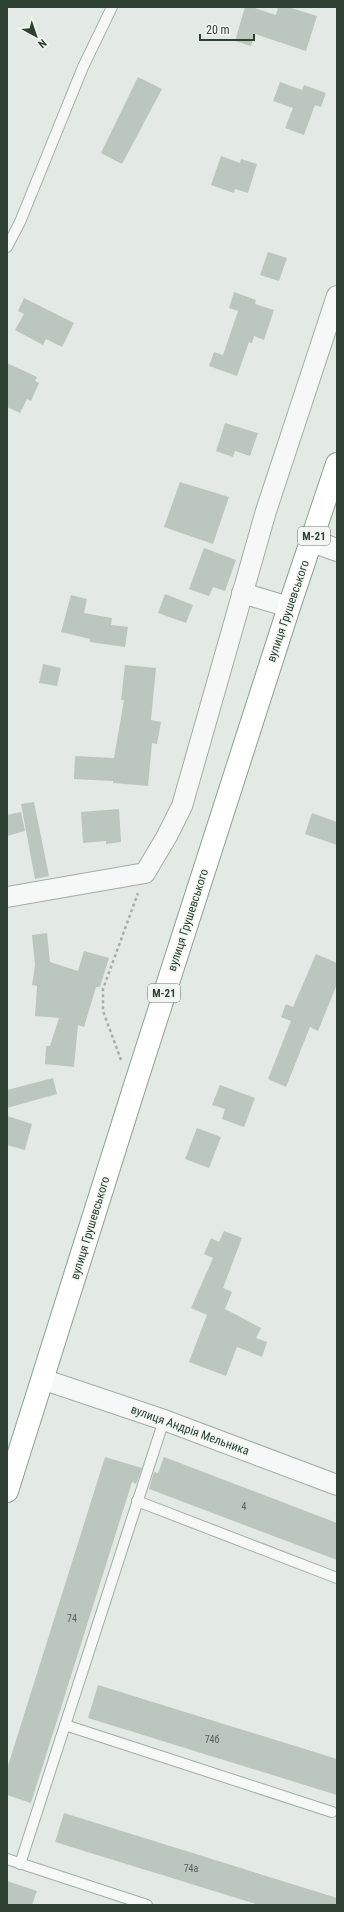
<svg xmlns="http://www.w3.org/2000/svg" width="344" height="1912" font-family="'Roboto Condensed',sans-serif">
	<rect width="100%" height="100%" fill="#e3eae5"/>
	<g fill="#bbc6be">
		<polygon points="245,7 252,7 276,15 278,7 288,7 317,16 306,51 255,34 251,46 235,41"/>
		<polygon points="138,77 162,89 122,164 101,153"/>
		<polygon points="280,82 302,90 304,85 326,93 321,107 315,105 304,135 285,128 293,108 273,101"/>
		<polygon points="221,156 240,163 241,159 257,164 248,193 235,189 234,193 211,185"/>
		<polygon points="268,252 287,258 279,281 260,275"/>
		<polygon points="234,292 256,300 255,304 274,310 264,340 254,336 252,343 249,342 237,376 209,366 214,352 223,355 238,311 229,308"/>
		<polygon points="24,298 74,323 62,347 46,339 43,345 15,330 24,314 18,311"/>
		<polygon points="7,363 37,377 35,381 39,383 31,401 27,399 20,413 7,407"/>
		<polygon points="225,423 258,433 250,456 235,451 233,457 216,451"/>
		<polygon points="180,482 229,497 213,544 164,527"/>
		<polygon points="204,548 236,560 225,591 213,587 209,596 189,589"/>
		<polygon points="165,594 193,605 186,623 158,613"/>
		<polygon points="71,595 87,599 84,613 112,618 111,625 128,627 125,647 90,642 90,639 61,632"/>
		<polygon points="43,664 61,668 57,686 39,683"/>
		<polygon points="125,665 156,668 151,720 161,722 157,744 152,743 148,786 113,783 113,781 74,779 75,756 114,758 124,700 121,700"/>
		<polygon points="34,802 49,876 35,879 21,804"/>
		<polygon points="119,809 121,842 106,844 106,841 83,843 81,812"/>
		<polygon points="21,812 25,831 7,836 7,815"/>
		<polygon points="312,813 337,822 337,845 305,834"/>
		<polygon points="47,933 50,962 78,971 84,951 109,958 100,987 96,987 84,1027 78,1025 74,1067 45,1064 46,1046 50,1046 59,1018 35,1016 37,986 32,985 35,965 32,935"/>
		<polygon points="316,954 337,963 337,984 318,1031 310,1027 286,1087 268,1079 291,1021 281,1017 286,1004 293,1007"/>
		<polygon points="53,1078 57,1094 7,1108 7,1090"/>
		<polygon points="220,1085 255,1098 244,1127 222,1119 225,1109 212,1105"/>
		<polygon points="7,1116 32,1124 25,1150 7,1145"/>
		<polygon points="197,1128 221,1137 209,1168 185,1159"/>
		<polygon points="224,1231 242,1238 223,1288 232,1292 225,1309 261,1328 256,1338 267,1342 262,1357 237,1347 226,1376 189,1362 207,1315 191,1308 213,1258 204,1254 211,1238 219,1242"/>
		<polygon points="105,1457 142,1468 136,1484 132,1482 31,1803 7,1795 7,1769"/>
		<polygon points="164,1457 337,1523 337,1560 149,1489 154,1472 158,1473"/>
		<polygon points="98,1685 337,1759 337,1795 88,1718"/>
		<polygon points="64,1813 337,1898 337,1905 259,1905 55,1842"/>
		<polygon points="7,1881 37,1891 32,1905 7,1905"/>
	</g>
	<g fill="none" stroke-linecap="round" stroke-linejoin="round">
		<g stroke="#a1ada5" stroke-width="12">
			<g id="service">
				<polyline points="7,247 20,222 83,67 112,7"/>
				<polyline points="137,1501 337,1578"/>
				<polyline points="65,1725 332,1812"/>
				<polyline points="7,1859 147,1905"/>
				<polyline points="20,1864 164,1420"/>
			</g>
		</g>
		<g stroke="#a1ada5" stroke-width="22">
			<g id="minor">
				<polyline points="242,593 289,607"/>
				<polyline points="7,897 145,873 167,836 182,806 266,511 337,296"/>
				<polyline points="42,1379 164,1420 337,1485"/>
			</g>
		</g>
		<g stroke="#a1ada5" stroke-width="24">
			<polyline id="tertiary" points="312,541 337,550"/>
		</g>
		<g stroke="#8c9f91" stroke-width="24">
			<polyline id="trunk" points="7,1491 136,1082 289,607 337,464"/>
		</g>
		<polyline stroke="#a5aea8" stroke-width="2.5" stroke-dasharray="3 3" stroke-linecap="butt" points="121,1060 103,1011 103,989 138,893"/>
		<use href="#service" stroke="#f5f8f6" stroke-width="10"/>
		<use href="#minor" stroke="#f5f8f6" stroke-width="20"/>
		<use href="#tertiary" stroke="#f5f8f6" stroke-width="22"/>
		<use href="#trunk" stroke="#fff" stroke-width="22"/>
	</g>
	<g text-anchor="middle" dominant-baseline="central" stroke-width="3" stroke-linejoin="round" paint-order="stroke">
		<g font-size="10" fill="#506255">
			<text x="244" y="1506">4</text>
			<text x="72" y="1618">74</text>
			<text x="212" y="1739">74б</text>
			<text x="191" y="1868">74а</text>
		</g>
		<g fill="#f3f7f4" stroke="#68776c" stroke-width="1">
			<rect x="298" y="527" width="32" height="18" rx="3"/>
			<rect x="148" y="984" width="32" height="18" rx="3"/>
		</g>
		<g font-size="11" font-weight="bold" fill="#2d4032">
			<text x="314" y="536">М-21</text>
			<text x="164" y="993">М-21</text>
		</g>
		<g font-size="12" fill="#2d4032" stroke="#f3f7f4">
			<text transform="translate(288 611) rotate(-71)">вулиця Грушевського</text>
			<text transform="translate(188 920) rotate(-72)">вулиця Грушевського</text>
			<text transform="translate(90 1228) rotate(-73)">вулиця Грушевського</text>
			<text transform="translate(190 1430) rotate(20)">вулиця Андрія Мельника</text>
		</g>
	</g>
	<rect width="344" height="1912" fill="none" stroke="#2d4032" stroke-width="16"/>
	<g transform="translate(36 36) rotate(140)" stroke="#f3f7f4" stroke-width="3" paint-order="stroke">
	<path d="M0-3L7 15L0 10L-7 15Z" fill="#2d4032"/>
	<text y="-6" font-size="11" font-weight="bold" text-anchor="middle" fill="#2d4032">N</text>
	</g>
	<path d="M200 34v6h54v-6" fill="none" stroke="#2d4032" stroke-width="2"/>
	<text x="206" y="34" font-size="12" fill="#2d4032" stroke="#f3f7f4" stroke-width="3" paint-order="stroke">20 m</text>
</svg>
